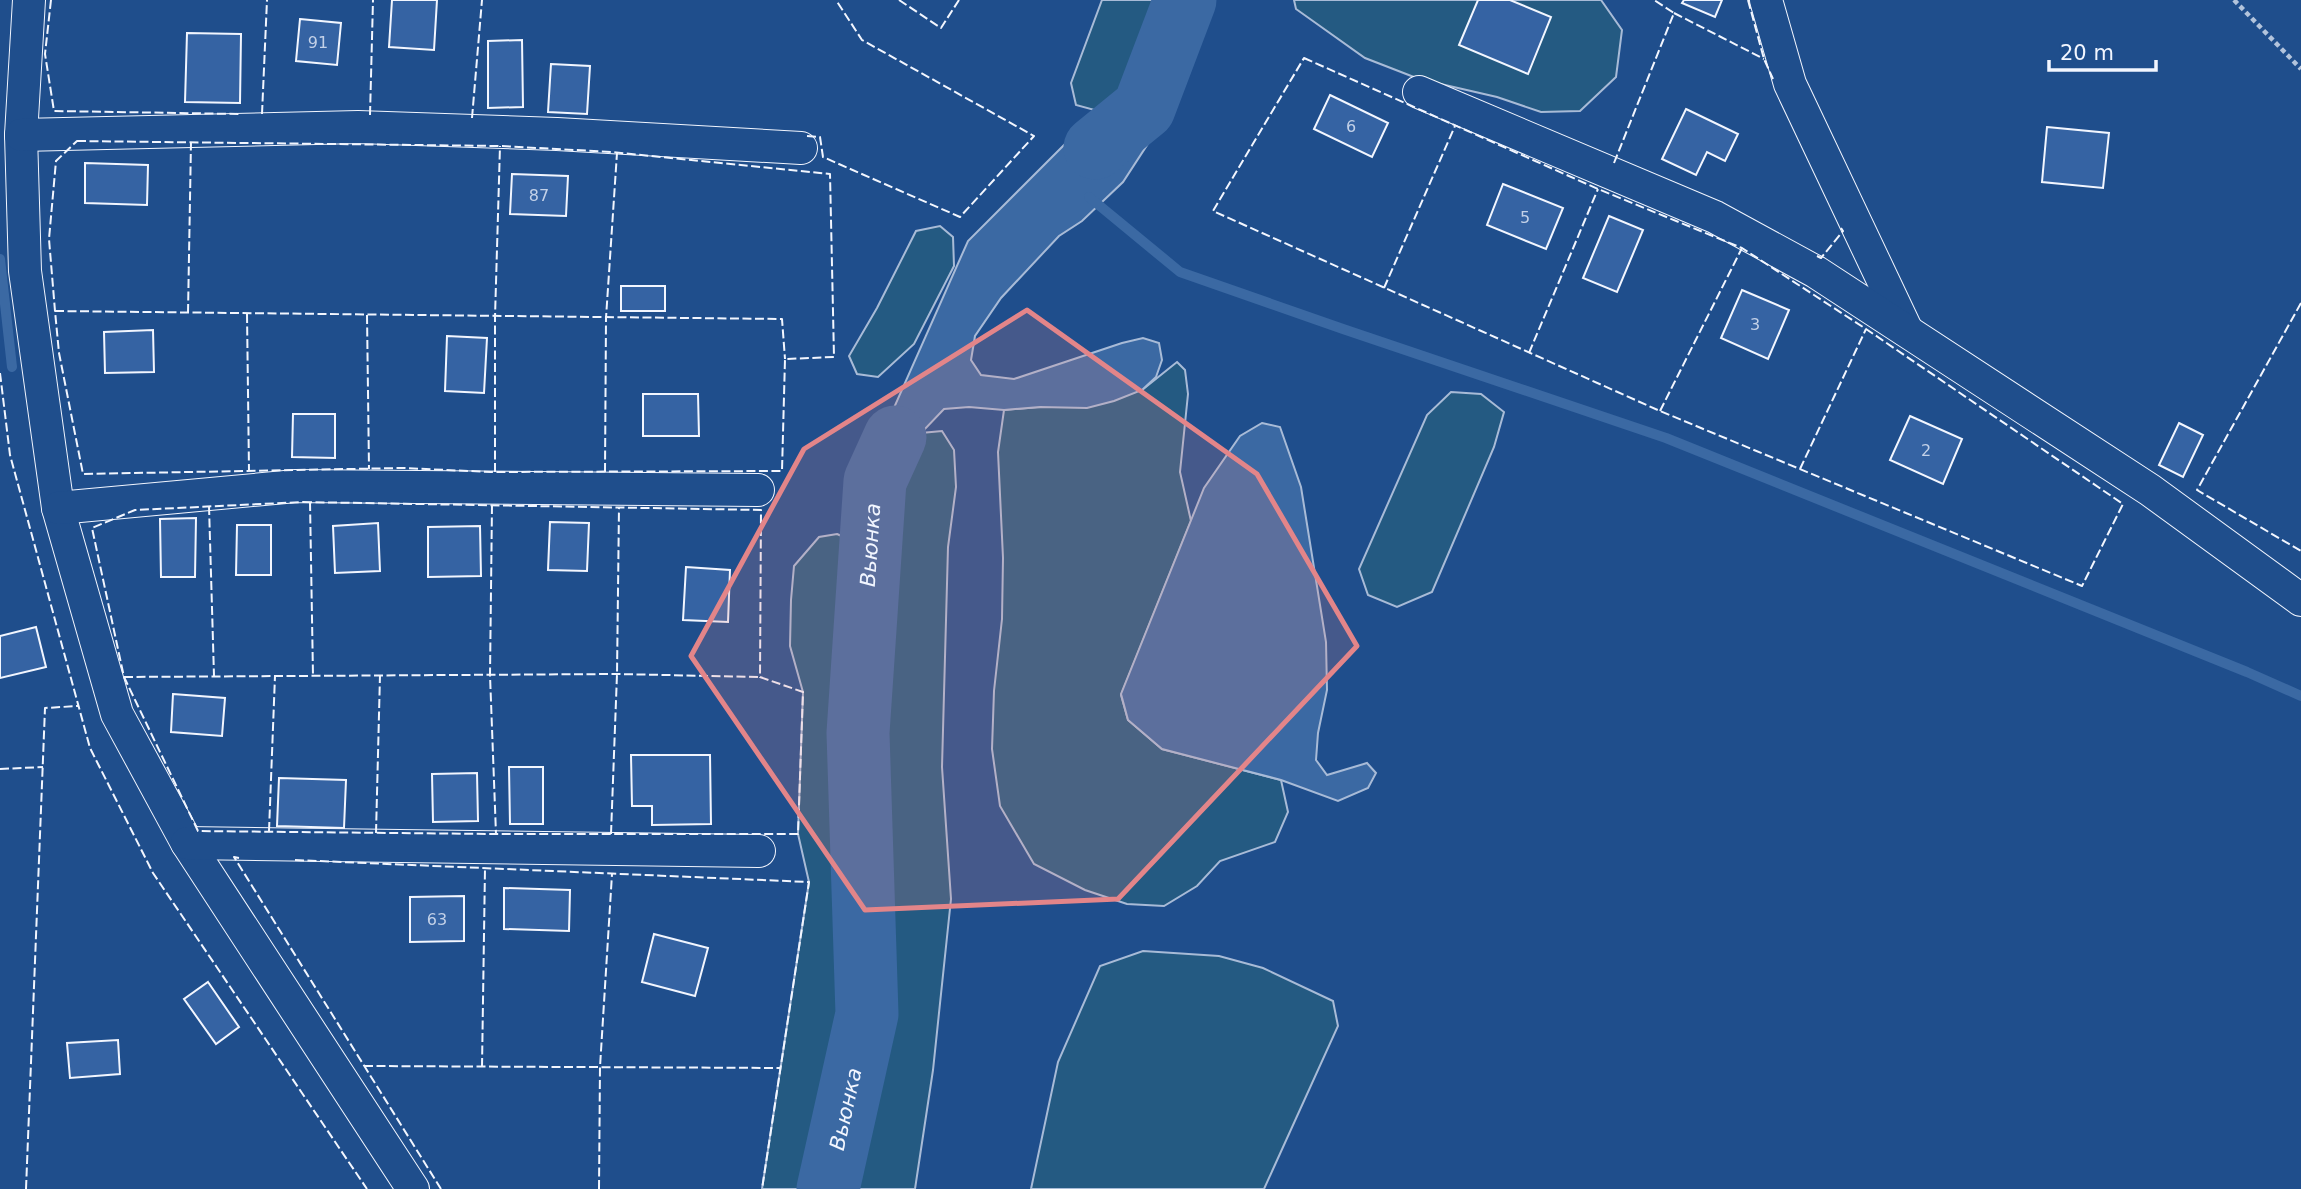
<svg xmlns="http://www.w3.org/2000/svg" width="2301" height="1189" font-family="'DejaVu Sans',sans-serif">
	<rect width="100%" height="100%" fill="#1f4e8c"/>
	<g fill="#245a82" stroke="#a8bbd7" stroke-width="2">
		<polygon points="1102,0 1170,0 1132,83 1098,111 1076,105 1071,83"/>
		<polygon points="1294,0 1601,0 1622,30 1616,77 1580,111 1541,112 1497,97 1419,79 1365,58 1296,9"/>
		<polygon points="940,226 953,237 954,266 914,344 878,377 857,374 849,356 877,308 916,231"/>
		<polygon points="1177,362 1185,370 1188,394 1180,472 1191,521 1121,695 1128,720 1162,749 1281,780 1288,812 1275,842 1220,861 1197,886 1164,906 1127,904 1085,890 1034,864 1000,806 992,749 994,691 1002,619 1003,558 998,452 1004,410 1040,407 1142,390"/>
		<polygon points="1451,392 1481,394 1504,412 1494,447 1432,592 1397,607 1368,595 1359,569 1427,415"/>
		<polygon points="942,431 954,450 956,487 948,547 942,767 951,899 933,1070 915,1189 836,1189 867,1063 880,955 875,652 877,583 887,514 905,462 921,433"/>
		<polygon points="837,534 853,541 856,578 846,741 844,857 849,928 859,1010 842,1055 809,1189 762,1189 809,882 798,834 803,692 790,646 791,600 794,566 819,537"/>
		<polygon points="1143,951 1219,956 1263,968 1333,1001 1338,1026 1264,1189 1031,1189 1058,1062 1100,966"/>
	</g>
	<g fill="#3b69a3" stroke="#a8bbd7" stroke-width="2">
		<polygon points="1132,83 1153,85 1162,97 1151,139 1123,182 1082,221 1059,236 1001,298 975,336 971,360 981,375 1014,379 1122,343 1143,338 1159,343 1162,360 1156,377 1142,390 1114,401 1087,408 1040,407 1004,410 969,407 944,409 921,433 905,462 887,515 873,520 865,518 857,491 968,241 1098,111"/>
		<polygon points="1262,423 1280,427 1301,487 1326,642 1327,690 1318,733 1316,760 1327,775 1367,763 1376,773 1368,788 1338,801 1281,780 1162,749 1128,720 1121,694 1204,488 1240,436"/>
		<polygon points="859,1010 867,1014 873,1027 867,1063 836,1189 809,1189 842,1055"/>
	</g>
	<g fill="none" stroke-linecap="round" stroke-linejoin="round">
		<g stroke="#3b69a3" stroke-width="10">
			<polyline points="1089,197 1180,272 1343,329 1666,438 2247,672 2301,696"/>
			<polyline points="0,259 12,367"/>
		</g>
		<g stroke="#3b69a3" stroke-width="63">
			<polyline points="1095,148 1144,108 1185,0"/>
			<path id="s1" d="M828 1189 867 1014 858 733 875 481 895 437"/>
		</g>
	</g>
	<g fill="#3563a3" stroke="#f2f6ff" stroke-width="2">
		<polygon points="392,0 437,0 434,50 389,47"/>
		<polygon points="1478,0 1510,0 1551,17 1528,74 1459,45"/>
		<polygon points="1684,0 1722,0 1715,17 1682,3"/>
		<polygon points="300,19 341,23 337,65 296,61"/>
		<polygon points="187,33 241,34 240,103 185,102"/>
		<polygon points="522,40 523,107 488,108 488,41"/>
		<polygon points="551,64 590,66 587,114 548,112"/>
		<polygon points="1330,95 1388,123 1372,157 1314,129"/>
		<polygon points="1686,109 1738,134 1725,161 1707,152 1696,175 1662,159"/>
		<polygon points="2047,127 2109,133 2103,188 2042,182"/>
		<polygon points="85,163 148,165 147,205 85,203"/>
		<polygon points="512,174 568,176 566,216 510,214"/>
		<polygon points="1503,184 1563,208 1546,249 1487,225"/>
		<polygon points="1609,216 1643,230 1617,292 1583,278"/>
		<rect x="621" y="286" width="44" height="25"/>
		<polygon points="1742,290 1789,310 1768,359 1721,338"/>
		<polygon points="153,330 154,372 105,373 104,332"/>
		<polygon points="447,336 487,338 484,393 445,391"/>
		<polygon points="643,394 698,394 699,436 643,436"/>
		<polygon points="293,414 335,414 335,458 292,457"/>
		<polygon points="1910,416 1962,439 1943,484 1890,460"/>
		<polygon points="2179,423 2203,435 2183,477 2159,465"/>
		<polygon points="196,518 195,577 161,577 160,519"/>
		<polygon points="550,522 589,523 587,571 548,570"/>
		<polygon points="378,523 380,571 335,573 333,526"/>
		<polygon points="237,525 271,525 271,575 236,575"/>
		<polygon points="480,526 481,576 428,577 428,527"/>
		<polygon points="686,567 730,570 728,622 683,620"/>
		<polygon points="36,627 46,667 0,678 0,636"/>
		<polygon points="173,694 225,698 222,736 171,732"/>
		<polygon points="631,755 710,755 711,824 652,825 652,806 632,806"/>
		<polygon points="509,767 543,767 543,824 510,824"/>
		<polygon points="477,773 478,821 433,822 432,774"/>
		<polygon points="279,778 346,780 344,828 277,826"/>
		<polygon points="504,888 570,890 569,931 504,929"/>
		<polygon points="464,896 464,941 410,942 410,897"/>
		<polygon points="654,934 708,948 695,996 642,982"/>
		<polygon points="208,982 239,1027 216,1044 184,999"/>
		<polygon points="118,1040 120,1074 70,1078 67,1043"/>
	</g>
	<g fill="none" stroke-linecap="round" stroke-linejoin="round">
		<g stroke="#f2f6ff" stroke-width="34">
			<g id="street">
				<polyline points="29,0 21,135 25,271 58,508 117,714 187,843 413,1189"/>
				<polyline points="1766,0 1790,84 1907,331"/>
				<polyline points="1419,92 1715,217 1816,272 2150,490 2301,600"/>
				<polyline points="21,135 358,127 557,134 801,148"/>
				<polyline points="58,508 296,486 758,490"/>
				<polyline points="187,843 759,851"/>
			</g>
		</g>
		<polyline stroke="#b3c4dc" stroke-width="4.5" stroke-dasharray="5 3.5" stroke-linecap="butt" points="2234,0 2301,69"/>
		<use href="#street" stroke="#1f4e8c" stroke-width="32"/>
		<g stroke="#f2f6ff" stroke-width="2" stroke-dasharray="9 3.5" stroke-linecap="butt">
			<polyline points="51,0 45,54 54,111 240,114"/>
			<polyline points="899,0 941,28 959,0"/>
			<polyline points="1748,0 1764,59 1773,79"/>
			<polyline points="1674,13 1764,59"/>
			<polygon points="1304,58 1598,189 1742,248 1866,329 2123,504 2082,586 1660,411 1213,211"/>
			<polyline points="262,114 267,0"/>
			<polyline points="370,115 373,0"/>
			<polyline points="472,118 482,0"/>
			<polyline points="807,136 820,137 823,157 960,217 1034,136 862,40 836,0"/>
			<polygon points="77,141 500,146 612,152 830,174 834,357 785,359 782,471 491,472 403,468 83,474 59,353 55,311 49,239 56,161"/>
			<polyline points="1614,163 1674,13 1654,0"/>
			<polyline points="1817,256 1821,258 1843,231 1841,228"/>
			<polyline points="1384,288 1455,126"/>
			<polyline points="2301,303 2197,490 2301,551"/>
			<polyline points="55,311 782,319 785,359"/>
			<polyline points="188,313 191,142"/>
			<polyline points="247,314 249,471"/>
			<polyline points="367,315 369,469"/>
			<polyline points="1529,353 1598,189"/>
			<polyline points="0,373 10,455 90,748 153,873 367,1189"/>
			<polyline points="1660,411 1742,248"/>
			<polyline points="1800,469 1866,329"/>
			<polyline points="495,472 495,317 500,146"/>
			<polyline points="605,472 606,318 617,153"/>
			<polygon points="303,502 761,510 760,677 803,692 798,834 496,834 198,831 124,677 92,528 135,510"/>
			<polyline points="310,502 313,676"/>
			<polyline points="492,505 490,675 496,834"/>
			<polyline points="209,506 214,676"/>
			<polyline points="124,677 617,674 760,677"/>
			<polyline points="0,769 43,767"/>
			<polyline points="269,831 275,676"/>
			<polyline points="376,833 380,675"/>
			<polyline points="611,834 617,674 619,507"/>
			<polyline points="239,858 234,857 441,1189"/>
			<polyline points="295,860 809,882 762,1189"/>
			<polyline points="364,1066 781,1068"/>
			<polyline points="482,1067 485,868"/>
			<polyline points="26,1189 45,708 78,706"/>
			<polyline points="599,1189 600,1067 612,874"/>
		</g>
	</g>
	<path fill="#e38589" fill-opacity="0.2" stroke="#e38589" stroke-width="5" stroke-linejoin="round" d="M1027 310 1257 474 1357 646 1118 899 865 910 691 656 804 449Z"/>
	<g text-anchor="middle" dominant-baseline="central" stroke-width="5" stroke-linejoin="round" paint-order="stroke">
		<g font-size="16" fill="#c3d1e8">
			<text x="318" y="42">91</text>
			<text x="1351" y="126">6</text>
			<text x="539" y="195">87</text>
			<text x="1525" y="217">5</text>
			<text x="1755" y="324">3</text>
			<text x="1926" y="450">2</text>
			<text x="437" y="919">63</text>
		</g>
		<g font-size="21" font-style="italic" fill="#f2f6ff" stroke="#1f4e8c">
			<text stroke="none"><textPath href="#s1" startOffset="649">Вьюнка</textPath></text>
			<text stroke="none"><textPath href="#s1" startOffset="82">Вьюнка</textPath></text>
		</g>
	</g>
	<path d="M2049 60v10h107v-10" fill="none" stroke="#f2f6ff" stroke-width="3.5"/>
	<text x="2060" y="60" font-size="21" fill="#f2f6ff" stroke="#1f4e8c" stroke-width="5" paint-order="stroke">20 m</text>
</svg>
